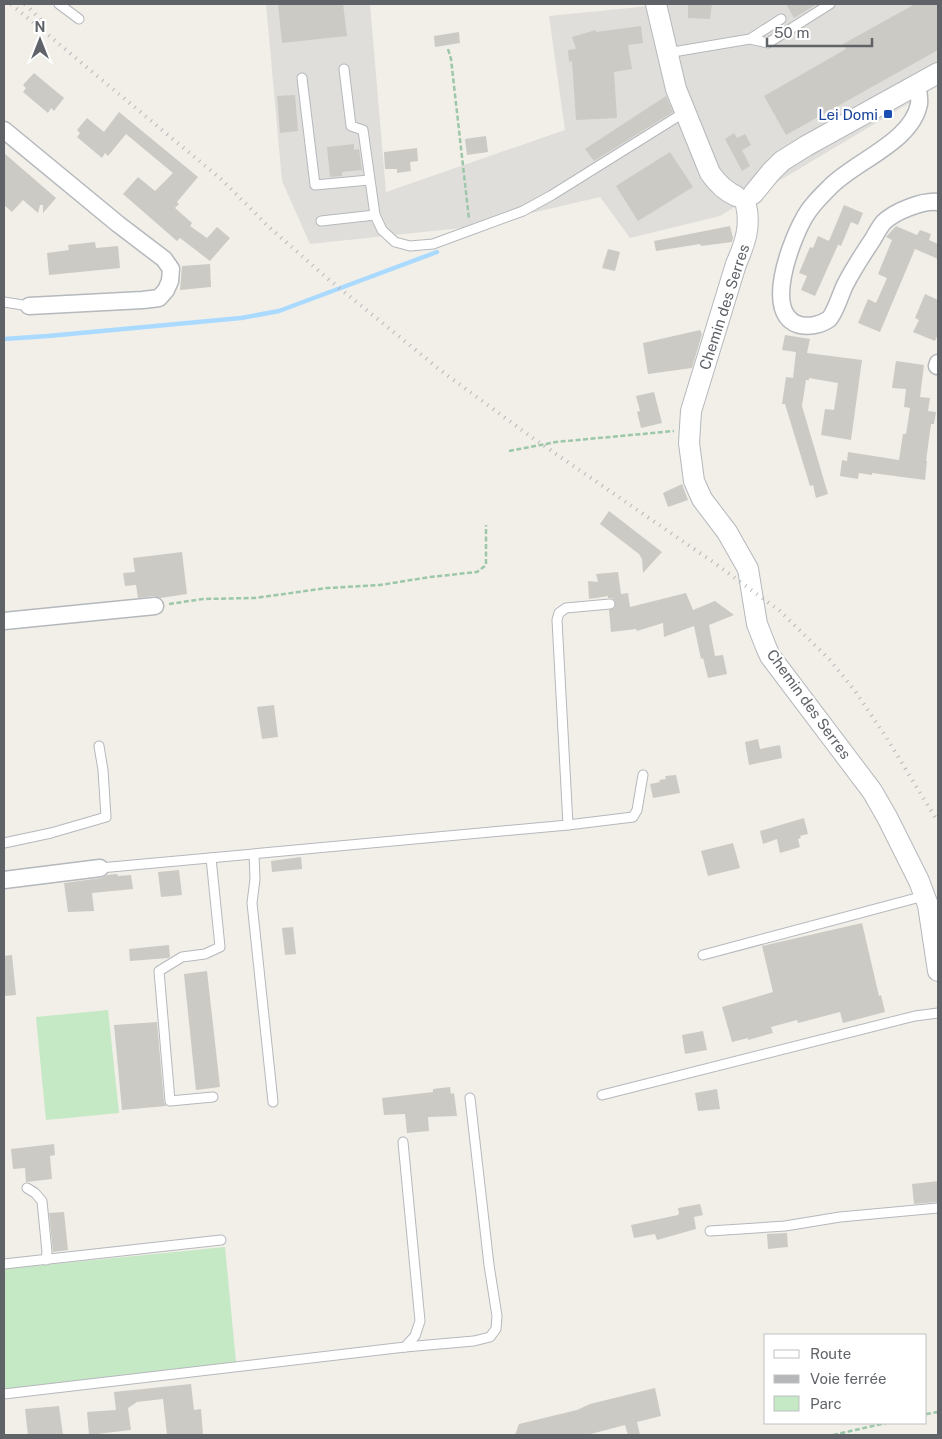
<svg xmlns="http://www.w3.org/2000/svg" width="942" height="1439" font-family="'Public Sans',sans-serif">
	<rect width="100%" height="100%" fill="#f1efe8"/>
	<polygon fill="#e0deda" points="266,4 370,4 386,192 565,130 549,16 670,4 938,4 938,86 720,216 630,238 600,197 471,227 310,244 282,181"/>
	<g fill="#c5e8c5">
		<polygon points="108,1010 119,1113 46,1120 36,1017"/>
		<polygon points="225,1247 236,1362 4,1389 4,1269"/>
	</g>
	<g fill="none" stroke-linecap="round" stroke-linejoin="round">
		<polyline stroke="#aadaff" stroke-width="4.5" points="4,339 48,336 241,318 279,311 437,252"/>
	</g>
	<g fill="#cccac5">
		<polygon points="278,4 343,4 347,36 282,43"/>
		<polygon points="688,4 712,4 710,19 688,18"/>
		<polygon points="786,4 817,4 794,18"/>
		<polygon points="915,4 938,4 938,50 786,135 764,96 846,49 843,44"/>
		<polygon points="641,26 643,43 628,45 632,69 614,72 617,118 576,120 572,61 569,62 568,50 576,49 572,37 596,30 596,32"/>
		<polygon points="459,32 460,43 435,47 434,36"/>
		<polygon points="34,73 64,98 54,111 51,108 48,113 23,92 26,88 23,85"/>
		<polygon points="295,95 298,131 280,133 277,96"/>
		<polygon points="666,96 673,112 594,161 585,149"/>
		<polygon points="119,112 198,177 177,202 179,204 175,208 192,223 190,226 207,238 217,227 230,238 210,261 180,238 177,241 123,194 138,177 155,191 173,173 126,134 108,156 105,153 102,158 77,137 80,133 77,130 87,118 104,132"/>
		<polygon points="734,133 737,138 745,134 751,145 742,150 750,166 742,171 725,139"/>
		<polygon points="486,136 488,152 467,155 465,139"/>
		<polygon points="354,144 354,150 359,149 362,170 342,172 342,176 330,177 327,147"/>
		<polygon points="417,148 418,161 410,162 411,171 397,173 397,169 385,169 384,152"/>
		<polygon points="670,152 693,187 638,221 616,186"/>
		<polygon points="4,153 56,198 43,213 43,205 40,205 38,213 23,200 12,212 4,205"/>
		<polygon points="844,205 863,213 858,225 851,222 841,246 837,244 838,245 815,296 801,290 807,276 799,273 810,247 813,248 818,236 829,241"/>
		<polygon points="730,226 733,238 732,242 701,246 700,244 656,251 654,241"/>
		<polygon points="896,226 917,235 920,230 931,234 929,240 938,244 938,259 915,249 880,332 858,323 868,299 876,303 887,278 878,274 892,240 886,237"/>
		<polygon points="95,242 96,248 118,246 120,268 49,275 47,253 69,250 68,245"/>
		<polygon points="608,249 620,252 615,271 602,268"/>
		<polygon points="210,264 211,287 180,290 182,266"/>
		<polygon points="925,294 938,300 938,334 935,341 913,332 919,320 915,318"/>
		<polygon points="700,330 702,334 692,368 648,374 643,343"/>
		<polygon points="785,335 810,339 807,353 862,360 851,440 821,435 825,409 834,410 838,383 809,378 809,380 806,380 802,406 828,494 816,498 813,485 810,486 785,404 782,404 786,377 793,378 796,352 782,350"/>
		<polygon points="896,361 924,365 920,397 930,398 928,411 936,412 934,424 931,424 926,461 927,461 925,480 872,473 872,475 859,473 858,479 840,476 842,460 847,461 848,452 899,460 903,434 906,434 910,408 904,407 906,389 892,388"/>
		<polygon points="654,392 662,423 641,428 637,412 640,411 636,396"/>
		<polygon points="682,484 688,500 668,507 663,493"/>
		<polygon points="609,511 662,552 643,573 642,559 639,554 600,524"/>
		<polygon points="182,552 187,594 160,598 154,596 138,598 136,585 125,586 123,573 135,572 133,558"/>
		<polygon points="618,572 621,594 628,593 630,607 686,593 693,610 715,601 734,615 709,625 715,656 723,655 727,674 708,678 703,658 701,659 694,626 664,637 663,623 637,631 636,629 611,632 609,610 615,607 615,601 612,598 608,598 608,596 589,599 588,581 598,582 596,574"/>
		<polygon points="274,705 278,737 262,739 257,707"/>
		<polygon points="758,739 760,749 780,745 782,758 749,765 745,742"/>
		<polygon points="676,775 680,793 653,798 650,784 660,782 659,780 666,779 665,776"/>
		<polygon points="804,818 808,834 800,836 801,838 798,839 800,847 780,853 777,839 763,844 760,831"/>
		<polygon points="733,843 740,868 708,876 701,851"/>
		<polygon points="301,857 302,869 272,872 271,861"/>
		<polygon points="179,870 182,895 161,897 158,872"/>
		<polygon points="117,874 118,876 131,875 133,889 92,893 94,911 68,912 64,883 101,878 107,875"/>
		<polygon points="862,923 879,996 881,995 885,1012 843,1023 840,1012 798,1023 797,1020 771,1027 773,1033 748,1040 748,1038 732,1042 722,1007 773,992 762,946"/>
		<polygon points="293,927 296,954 285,955 282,928"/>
		<polygon points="169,945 170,957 168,958 130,961 129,949"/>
		<polygon points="12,955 16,995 4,996 4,956"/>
		<polygon points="207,971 220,1087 196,1090 184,974"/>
		<polygon points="157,1022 164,1102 166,1106 122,1110 114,1025"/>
		<polygon points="703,1031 707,1050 685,1054 682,1035"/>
		<polygon points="450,1087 451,1094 454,1093 457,1116 428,1117 429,1131 407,1133 405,1114 384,1115 382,1098 433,1092 433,1089"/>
		<polygon points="717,1089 720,1109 698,1111 695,1093"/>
		<polygon points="54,1144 55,1155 50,1156 52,1179 26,1182 25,1168 13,1169 11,1149"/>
		<polygon points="938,1181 938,1202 914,1204 912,1184"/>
		<polygon points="700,1204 703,1215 694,1217 696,1229 657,1240 655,1234 634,1238 631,1225 678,1215 679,1213 678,1208"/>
		<polygon points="64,1212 68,1250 53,1252 49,1213"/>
		<polygon points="787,1233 788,1247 768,1249 767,1234"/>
		<polygon points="191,1384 194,1410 201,1409 203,1435 167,1435 163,1399 137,1402 128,1408 131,1430 89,1435 87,1412 116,1410 114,1392"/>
		<polygon points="655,1388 661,1416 637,1422 640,1435 628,1435 625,1425 587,1435 515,1435 519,1424 577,1410 590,1404"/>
		<polygon points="59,1406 63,1435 28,1435 25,1409"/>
	</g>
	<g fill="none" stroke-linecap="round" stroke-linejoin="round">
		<g stroke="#b5b8bc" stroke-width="11">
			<g id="service">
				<polyline points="59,4 79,19"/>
				<polyline points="750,39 768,43 830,4"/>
				<polyline points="667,53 750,39 781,19"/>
				<polyline points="344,69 351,126 363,130 375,215"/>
				<polyline points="302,78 315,185 369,180"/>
				<polyline points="321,221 375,215 382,230 395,242 410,246 433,244 523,211 552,195 677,117 686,114"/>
				<polyline points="4,302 29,306"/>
				<polyline points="568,825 557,620 559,613 566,608 610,604"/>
				<polyline points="4,843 51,833 106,817 103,770 99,746"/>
				<polyline points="254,854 255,879 252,903 273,1102"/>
				<polyline points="211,858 220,947 205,954 182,957 159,971 170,1101 213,1097"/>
				<polyline points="100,868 568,825 633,817 637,810 643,775"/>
				<polyline points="703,955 924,896"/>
				<polyline points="602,1095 915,1016 938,1013"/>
				<polyline points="27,1188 35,1193 42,1201 47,1252 46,1260"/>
				<polyline points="710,1231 785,1226 840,1217 938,1208"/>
				<polyline points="4,1264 221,1240"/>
				<polyline points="405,1347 474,1341 490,1337 496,1329 497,1316 489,1265 470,1098"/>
				<polyline points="4,1394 405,1347 415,1336 420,1321 403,1142"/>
			</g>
		</g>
		<g stroke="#b5b8bc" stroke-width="19">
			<g id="minor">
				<path d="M917 85C918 91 920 98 919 104 912 141 858 160 832 185 822 195 810 206 803 220 791 242 762 315 800 325 809 327 821 325 829 319 835 313 841 293 845 285 853 269 863 254 873 239 876 234 879 228 883 223 893 212 923 200 938 202"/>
				<polyline points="4,130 118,224 164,259 171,269 170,281 166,290 159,298 143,300 29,306"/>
				<polyline points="937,366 938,363"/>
				<polyline points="4,621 155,606"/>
				<polyline points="4,880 100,868"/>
			</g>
		</g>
		<g stroke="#b5b8bc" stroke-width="22">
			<g id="tertiary">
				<path d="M656 4 676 89 710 173C717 183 725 191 736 196"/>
				<polyline points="753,194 771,172 782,161 806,146 938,73"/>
				<path d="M746 205C751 226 745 244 736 264L691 411 689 443 694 481 702 499 727 532 748 569 757 624 766 647 770 656 872 791 887 817 919 881 928 905 938 971"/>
			</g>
		</g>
		<g stroke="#9cc7a9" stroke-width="2.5" stroke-dasharray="5 2.5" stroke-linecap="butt">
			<polyline points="448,49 451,59 469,219"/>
			<polyline points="509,451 556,442 674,431"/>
			<polyline points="169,604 203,599 255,598 327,588 380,585 430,577 477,572 486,565 486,525"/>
			<polyline points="926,1414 938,1412"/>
			<polyline points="833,1435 886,1423"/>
		</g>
		<use href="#service" stroke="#fff" stroke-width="9"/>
		<use href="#minor" stroke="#fff" stroke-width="16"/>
		<use href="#tertiary" stroke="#fff" stroke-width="20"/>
		<g stroke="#b6b7b8" stroke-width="4" stroke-dasharray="1 6" stroke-linecap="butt">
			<polyline points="11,4 222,180 270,228 327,278 444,373 530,436 713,562 780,611 830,660 855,691 886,737 938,822"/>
			<polyline points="25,4 44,23"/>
		</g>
	</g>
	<rect fill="#1a4fb4" stroke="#fff" stroke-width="2" x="883" y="109" width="10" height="10" rx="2.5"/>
	<g text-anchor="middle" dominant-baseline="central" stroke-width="4.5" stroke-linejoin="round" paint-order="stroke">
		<g font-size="15" fill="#164399" stroke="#fff" text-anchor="end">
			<text x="878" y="114">Lei Domi</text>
		</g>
		<g font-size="15" fill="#5f6368" stroke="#fff">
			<text transform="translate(724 307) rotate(-72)">Chemin des Serres</text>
			<text transform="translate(809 704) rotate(54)">Chemin des Serres</text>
		</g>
	</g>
	<rect width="942" height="1439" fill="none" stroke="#5f6368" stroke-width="10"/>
	<rect x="764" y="1334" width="162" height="90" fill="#ffffff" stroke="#bfc1c3"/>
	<rect x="774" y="1350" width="25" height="8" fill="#ffffff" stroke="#bfc1c3"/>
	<text x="810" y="1359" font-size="15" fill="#5f6368">Route</text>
	<rect x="774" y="1375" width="25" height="8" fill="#b6b7b8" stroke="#bfc1c3"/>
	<text x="810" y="1384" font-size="15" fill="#5f6368">Voie ferrée</text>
	<rect x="774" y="1396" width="25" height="15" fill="#c5e8c5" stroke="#bfc1c3"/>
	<text x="810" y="1409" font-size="15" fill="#5f6368">Parc</text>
	<g transform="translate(40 40)" stroke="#ffffff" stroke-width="4" paint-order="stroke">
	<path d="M0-4L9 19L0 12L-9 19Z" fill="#5f6368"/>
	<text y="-8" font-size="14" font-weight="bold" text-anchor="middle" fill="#5f6368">N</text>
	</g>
	<path d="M767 38v8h105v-8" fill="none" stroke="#5f6368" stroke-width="2.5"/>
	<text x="774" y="38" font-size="15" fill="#5f6368" stroke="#ffffff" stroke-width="4" paint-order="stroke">50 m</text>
</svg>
